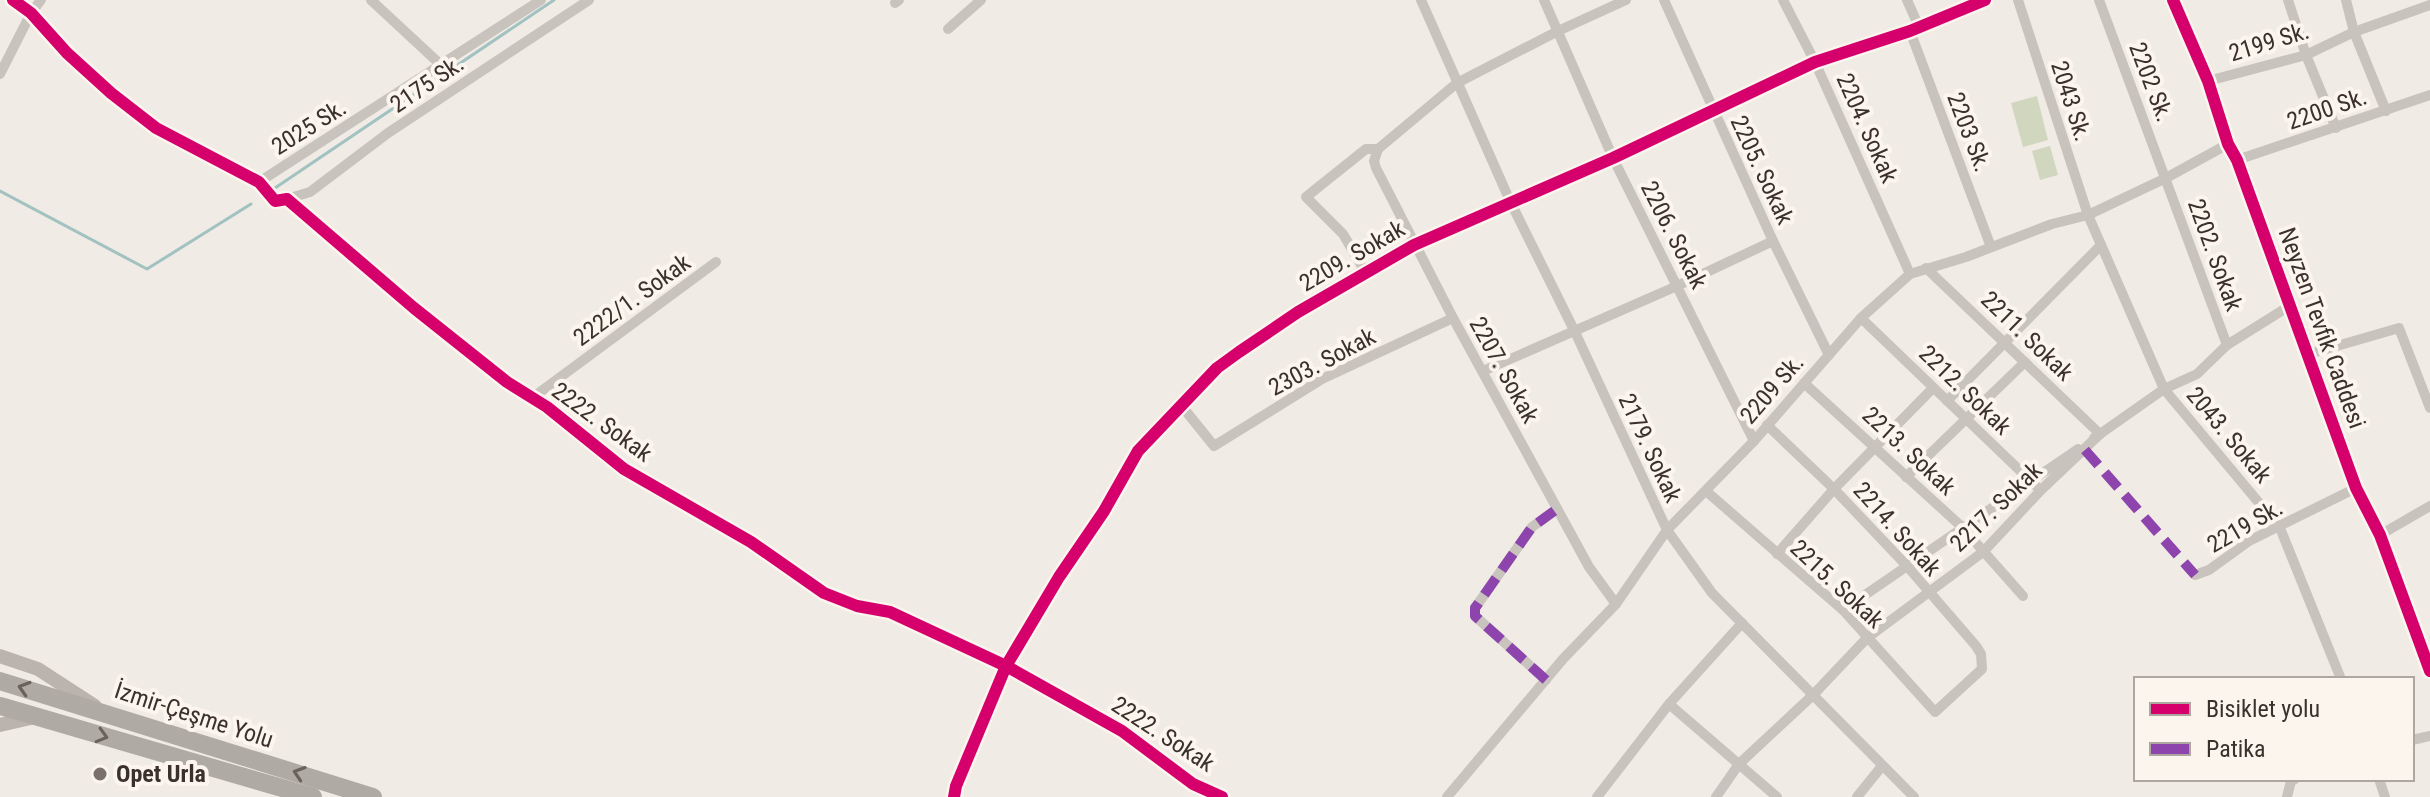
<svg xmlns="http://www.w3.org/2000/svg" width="2430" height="797" font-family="'Roboto Condensed',sans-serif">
	<rect width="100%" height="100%" fill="#f0ebe5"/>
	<g fill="#d1d6bf">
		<polygon points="2037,96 2048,140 2023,147 2011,103"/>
		<polygon points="2050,146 2058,175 2040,180 2032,151"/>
	</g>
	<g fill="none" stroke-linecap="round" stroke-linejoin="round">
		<g stroke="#a1c2c1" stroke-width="3">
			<polyline points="275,188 554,0"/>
			<polyline points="0,191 147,269 251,204"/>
		</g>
		<g stroke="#c9c3be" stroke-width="10">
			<polyline points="13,0 31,13 67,53 111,93 156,128 259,182 275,201 287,199 414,308 507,382 547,407 624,469 751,542 824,593 857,606 890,612 1006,666 1122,731 1193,784 1222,797"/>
			<polyline points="371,0 441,65"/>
			<polyline points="1421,0 1510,201 1575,332 1667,530 1712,593 1914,797"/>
			<polyline points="1544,0 1613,158 1754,441"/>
			<polyline points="1664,0 1773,241 1829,355"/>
			<polyline points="1783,0 1815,62 1910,274"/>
			<polyline points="1907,0 1919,27"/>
			<polyline points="2018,0 2088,215 2164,389 2280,528 2341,679"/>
			<polyline points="2099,0 2227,345"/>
			<polyline points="2288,0 2306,55 2336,128"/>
			<polyline points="2346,0 2354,32 2386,111"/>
			<polyline points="895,3 899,0"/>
			<polyline points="948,29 981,0"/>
			<polyline points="1910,31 1991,247"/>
			<polyline points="0,74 31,13 41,0"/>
			<polyline points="2208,81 2306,55 2354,32 2430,5"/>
			<polyline points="1378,149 1374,161 1376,168 1453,318 1589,567 1616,604"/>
			<polyline points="1378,149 1457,83 1558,31 1626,0"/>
			<polyline points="2237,160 2430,95"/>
			<polyline points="259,182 541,0"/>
			<polyline points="287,199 310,192 388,133 589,0"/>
			<polyline points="1926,268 2100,434 2094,438"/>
			<polyline points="1366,273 1343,234 1306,197 1366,149 1378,149"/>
			<polyline points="1861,318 2036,486"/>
			<polyline points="2309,354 2399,328 2430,408"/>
			<polyline points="1483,371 1677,286 1773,241"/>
			<polyline points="1804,383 1962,527 2023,596"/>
			<polyline points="532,398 716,262"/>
			<polyline points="1947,401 2101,245"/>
			<polyline points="1181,405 1214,446 1322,379 1453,318"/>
			<polyline points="1906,477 2025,362"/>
			<polyline points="1706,491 1843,610 1935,712 1982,669 1981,654 1976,646 1907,566 1834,489 1767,425"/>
			<polyline points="2380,535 2430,506"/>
			<polyline points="1777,554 1834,489 1933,388"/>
			<polyline points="2195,575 2209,570 2249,541 2356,488"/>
			<polyline points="1843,610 2078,449"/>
			<polyline points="1546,680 1475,616 1475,608 1532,527 1557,509"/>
			<polyline points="1669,704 1742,623"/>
			<polyline points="2412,740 2430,736"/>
			<polyline points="2379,779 2385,797"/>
			<polyline points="1447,797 1563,659 1616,604 1667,530 1754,441 1861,318 1910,274 1966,257 2052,224 2088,215 2166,178 2228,144"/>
			<polyline points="1597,797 1669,704 1777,797"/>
			<polyline points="1716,797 1739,764 1813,695 1867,638 1983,552 2041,490 2100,434 2164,389 2197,374 2227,345 2291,305"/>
			<polyline points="1857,797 1882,766"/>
			<polyline points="2287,797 2291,781 2295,779"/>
		</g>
		<g stroke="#bab3ae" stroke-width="14">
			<polyline points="2173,0 2208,81 2228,144 2237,160 2356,488 2380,535 2430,671"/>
			<polyline points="0,656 38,669 95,706"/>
			<polyline points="0,725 35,717"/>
			<polyline points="954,797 956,786 1006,666 1059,577 1104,511 1138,451 1217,368 1239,352 1298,312 1414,245 1613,158 1815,62 1910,31 1985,0"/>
		</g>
		<g stroke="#afaaa4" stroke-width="18">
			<polyline points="0,681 373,797"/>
			<polyline points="0,706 313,797"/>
		</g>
		<g stroke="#8e44ad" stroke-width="10" stroke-dasharray="20 10" stroke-linecap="butt">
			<polyline points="2085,450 2195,575"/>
			<polyline points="1546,680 1475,616 1475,608 1532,527 1557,509"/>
		</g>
		<g stroke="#fbf5ee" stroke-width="17">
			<g id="cycleway">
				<polyline points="13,0 31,13 67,53 111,93 156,128 259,182 275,201 287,199 414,308 507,382 547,407 624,469 751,542 824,593 857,606 890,612 1006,666 1122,731 1193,784 1222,797"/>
				<polyline points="2173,0 2208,81 2228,144 2237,160 2356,488 2380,535 2430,671"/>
				<polyline points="954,797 956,786 1006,666 1059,577 1104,511 1138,451 1217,368 1239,352 1298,312 1414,245 1613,158 1815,62 1910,31 1985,0"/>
			</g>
		</g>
		<use href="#cycleway" stroke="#d6006c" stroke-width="12"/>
	</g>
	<defs><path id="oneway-chevron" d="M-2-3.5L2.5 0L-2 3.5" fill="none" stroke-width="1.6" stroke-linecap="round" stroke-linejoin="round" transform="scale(2)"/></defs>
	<g stroke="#69615b">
		<use href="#oneway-chevron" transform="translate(24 688) rotate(-163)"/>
		<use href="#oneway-chevron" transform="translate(102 736) rotate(16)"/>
		<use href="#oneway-chevron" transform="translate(299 773) rotate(-162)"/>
	</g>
	<circle fill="#7a716c" stroke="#fbf5ee" stroke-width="3" cx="100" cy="774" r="8"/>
	<g text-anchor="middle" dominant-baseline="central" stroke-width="8" stroke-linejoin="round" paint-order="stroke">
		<g font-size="24" fill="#3b302b" stroke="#fbf5ee">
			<text transform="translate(2269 42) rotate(-17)">2199 Sk.</text>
			<text transform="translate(2151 82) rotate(69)">2202 Sk.</text>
			<text transform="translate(427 84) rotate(-34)">2175 Sk.</text>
			<text transform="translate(2071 101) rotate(72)">2043 Sk.</text>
			<text transform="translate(2327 109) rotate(-19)">2200 Sk.</text>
			<text transform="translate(309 127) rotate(-32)">2025 Sk.</text>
			<text transform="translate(1867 128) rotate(66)">2204. Sokak</text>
			<text transform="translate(1969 132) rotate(69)">2203 Sk.</text>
			<text transform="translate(1762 170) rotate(65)">2205. Sokak</text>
			<text transform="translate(1674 235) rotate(63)">2206. Sokak</text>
			<text transform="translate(2215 255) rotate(70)">2202. Sokak</text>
			<text transform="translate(1352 256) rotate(-30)">2209. Sokak</text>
			<text transform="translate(632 300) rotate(-36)">2222/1. Sokak</text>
			<text transform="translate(2322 328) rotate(70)">Neyzen Tevfik Caddesi</text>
			<text transform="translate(2027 336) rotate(44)">2211. Sokak</text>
			<text transform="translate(1322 362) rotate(-28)">2303. Sokak</text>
			<text transform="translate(1504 370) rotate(61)">2207. Sokak</text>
			<text transform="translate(1772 389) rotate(-49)">2209 Sk.</text>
			<text transform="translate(1965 390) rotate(44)">2212. Sokak</text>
			<text transform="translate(602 422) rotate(36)">2222. Sokak</text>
			<text transform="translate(2229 435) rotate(50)">2043. Sokak</text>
			<text transform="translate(1650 448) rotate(65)">2179. Sokak</text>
			<text transform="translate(1909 451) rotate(43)">2213. Sokak</text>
			<text transform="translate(1996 507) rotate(-44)">2217. Sokak</text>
			<text transform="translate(2245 526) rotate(-30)">2219 Sk.</text>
			<text transform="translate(1897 529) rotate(48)">2214. Sokak</text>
			<text transform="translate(1837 584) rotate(43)">2215. Sokak</text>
			<text transform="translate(194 715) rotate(18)">İzmir-Çeşme Yolu</text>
			<text transform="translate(1163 734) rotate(33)">2222. Sokak</text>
		</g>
		<g font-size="24" font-weight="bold" fill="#3b302b" stroke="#fbf5ee" text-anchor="start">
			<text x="116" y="774">Opet Urla</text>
		</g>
	</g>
	<rect x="2134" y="677" width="280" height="104" fill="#fbf5ee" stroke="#aea6a0" stroke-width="2"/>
	<rect x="2150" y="703" width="40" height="12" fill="#d6006c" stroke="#aea6a0" stroke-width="2"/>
	<text x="2206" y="717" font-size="24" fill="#3b302b">Bisiklet yolu</text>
	<rect x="2150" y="743" width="40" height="12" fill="#8e44ad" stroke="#aea6a0" stroke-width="2"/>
	<text x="2206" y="757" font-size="24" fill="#3b302b">Patika</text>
</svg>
